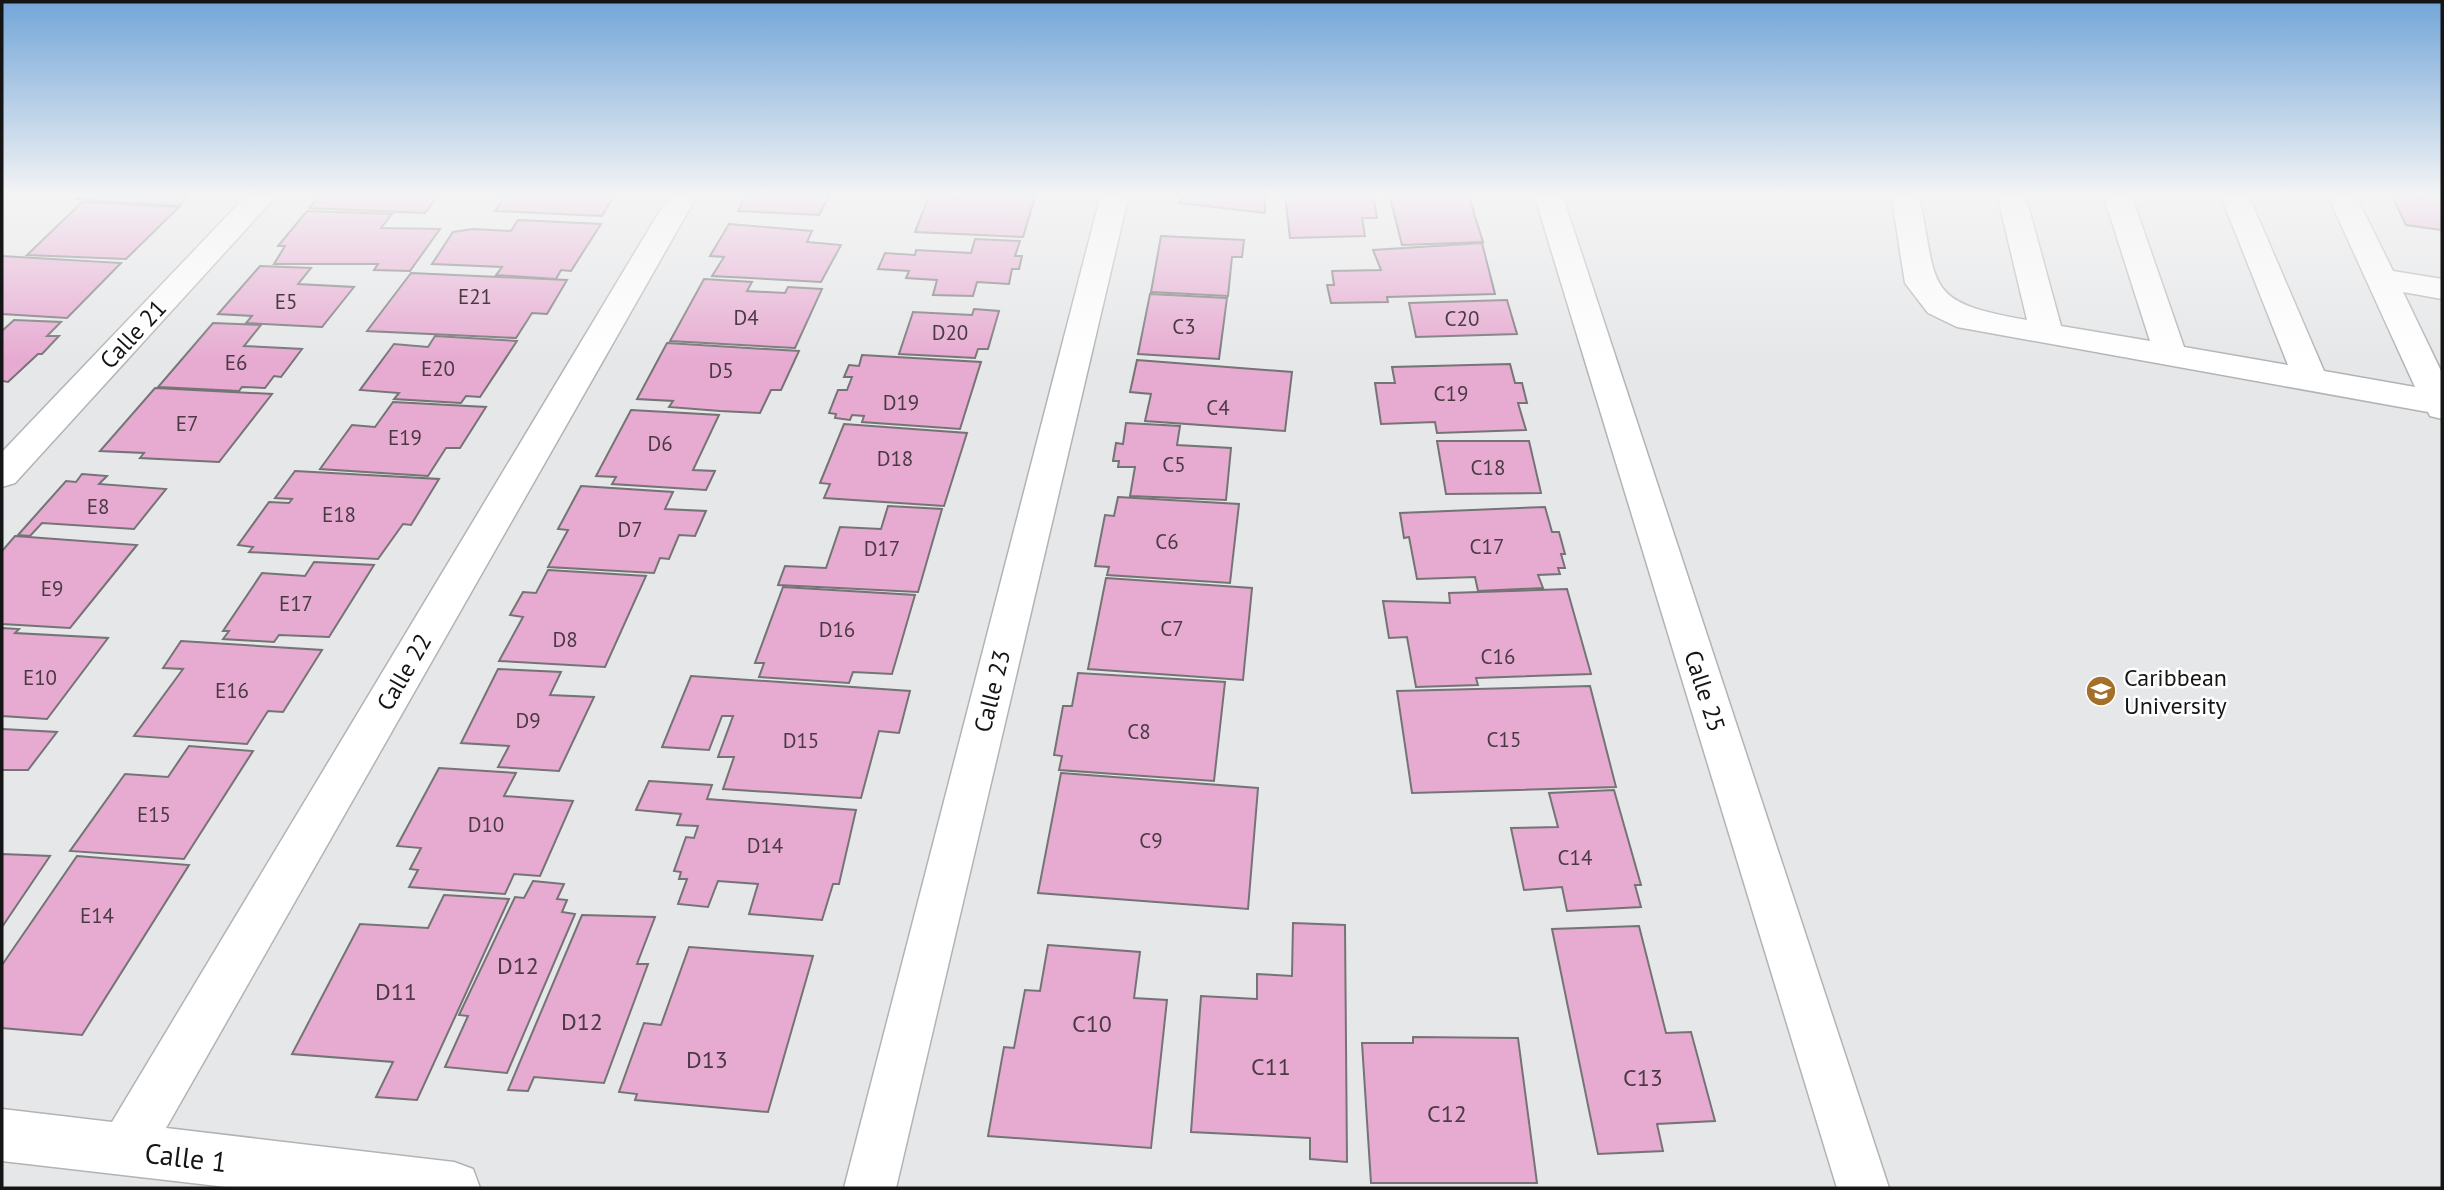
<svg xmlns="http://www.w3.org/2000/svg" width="2444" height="1190" font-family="'PT Sans',sans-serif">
	<rect width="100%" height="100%" fill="#e6e7e8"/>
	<g fill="#e7aad1" stroke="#757475" stroke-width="2">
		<polygon points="82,194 197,194 190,195 179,206 76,199"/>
		<polygon points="321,194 439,194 425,213 309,208"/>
		<polygon points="507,194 615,194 602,216 495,211"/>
		<polygon points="747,194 830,194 819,215 738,211"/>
		<polygon points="961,194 1036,194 1023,237 915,232 929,196 959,198"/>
		<polygon points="1179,194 1265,194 1265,213 1179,203 1184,195"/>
		<polygon points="1285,194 1373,194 1377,218 1362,218 1365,236 1290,238"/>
		<polygon points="1383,194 1468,194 1483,242 1402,245 1390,197"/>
		<polygon points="2391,194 2422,198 2420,194 2442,194 2442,230 2406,225"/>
		<polygon points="82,202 179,207 126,259 27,255"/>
		<polygon points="307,211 392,214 381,228 440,229 410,271 374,270 378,264 274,264 285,246 278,246"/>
		<polygon points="518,220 601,224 571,271 561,270 556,279 496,275 502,267 432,264 453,232 473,229 511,231"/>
		<polygon points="729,224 812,231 807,242 841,245 821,282 712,276 724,257 710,256"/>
		<polygon points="1161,236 1244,240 1242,257 1232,257 1228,296 1151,292"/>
		<polygon points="975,239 1020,241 1015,256 1022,256 1019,269 1012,269 1009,284 977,282 973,296 933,295 937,280 906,278 909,271 878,269 885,253 915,255 916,250 971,253"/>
		<polygon points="1482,243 1495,294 1387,297 1388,302 1331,303 1327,285 1334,285 1332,271 1381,270 1373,250"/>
		<polygon points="2,256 121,263 67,318 2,314"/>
		<polygon points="260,266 311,268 298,284 354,287 322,327 246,323 252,316 218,314"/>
		<polygon points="411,273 567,280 547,314 532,313 516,338 367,331"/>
		<polygon points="704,279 752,282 747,291 785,293 788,287 822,289 795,348 670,341"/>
		<polygon points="1150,294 1227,298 1219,359 1138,354"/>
		<polygon points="1507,300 1517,334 1416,337 1409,303"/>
		<polygon points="974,309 999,311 988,349 978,349 975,358 899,354 913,312 972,315"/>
		<polygon points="14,320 61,322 47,336 59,336 42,354 38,354 8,382 2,381 2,331"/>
		<polygon points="213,323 261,325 244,346 302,349 281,377 274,376 265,388 242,387 239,391 158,387"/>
		<polygon points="435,336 517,341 480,397 466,396 461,403 394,399 399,393 360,390 394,344 428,347"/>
		<polygon points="667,343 799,351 781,390 771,390 760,413 720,411 669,407 673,401 637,399"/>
		<polygon points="862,355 981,362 960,429 862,422 864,416 852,415 850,420 835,418 836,414 829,413 838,390 847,390 852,377 844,377 849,365 859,366"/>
		<polygon points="1137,360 1292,372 1285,431 1145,421 1151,394 1130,392"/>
		<polygon points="1510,364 1515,383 1522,383 1527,403 1518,403 1526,430 1437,433 1435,422 1381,424 1375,383 1395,383 1392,367"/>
		<polygon points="155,388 272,394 219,462 140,458 144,453 100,451"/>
		<polygon points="393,402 486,407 460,448 446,448 428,476 320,469 352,425 375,427"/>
		<polygon points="631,410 719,415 693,470 715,471 706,490 612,484 616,477 596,476"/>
		<polygon points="1126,423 1180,426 1177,445 1231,448 1226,500 1130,496 1135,467 1118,467 1119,461 1113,461 1116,443 1123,444"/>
		<polygon points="844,424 967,433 944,506 824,498 830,484 820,483"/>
		<polygon points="1437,441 1529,441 1541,493 1446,494"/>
		<polygon points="295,471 439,479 411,525 403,524 378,559 249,552 253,547 238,545 269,502 289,503 292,499 275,498"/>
		<polygon points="82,474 107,476 99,484 166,489 134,529 42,523 30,536 18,535 66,481 76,482"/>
		<polygon points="581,486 673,492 665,509 706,511 695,536 679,535 669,559 660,558 654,573 548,567 568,530 558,529"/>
		<polygon points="1118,497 1239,504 1230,583 1107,575 1109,567 1095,566 1105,515 1114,516"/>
		<polygon points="888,506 942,509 918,592 778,585 785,566 826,568 840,527 881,529"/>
		<polygon points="1545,507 1552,532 1559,532 1565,554 1561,554 1565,568 1558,568 1560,574 1538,575 1543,588 1478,591 1475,577 1417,579 1409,537 1404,538 1400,513"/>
		<polygon points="15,536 137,545 70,628 2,624 2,551"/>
		<polygon points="314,562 374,565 329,637 279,635 274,642 223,639 229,631 223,631 262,573 305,576"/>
		<polygon points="548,570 646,576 605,667 499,661 523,617 510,615 523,592 536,593"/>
		<polygon points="1106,578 1252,588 1243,680 1088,669"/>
		<polygon points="783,587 915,595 892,674 853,672 849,683 759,677 764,663 755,663"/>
		<polygon points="1567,589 1591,674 1476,678 1478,685 1416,687 1407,637 1389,638 1383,601 1450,603 1449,593"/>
		<polygon points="2,628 19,629 15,633 108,638 47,719 2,716"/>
		<polygon points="181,641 322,650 283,712 268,711 247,744 134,736 183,669 163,668"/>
		<polygon points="498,669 561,672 550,695 594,697 559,771 498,767 509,746 461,743"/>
		<polygon points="1078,673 1225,682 1214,781 1059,770 1062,756 1054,755 1063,706 1072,706"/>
		<polygon points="691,676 910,691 899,733 879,731 861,798 723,789 734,757 718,757 733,716 722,716 709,750 662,747"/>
		<polygon points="1590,686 1616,787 1412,793 1397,691"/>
		<polygon points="2,729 57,732 28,770 2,770"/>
		<polygon points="189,746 253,751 184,859 70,851 125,774 168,777"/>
		<polygon points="439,768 516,773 504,796 573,801 540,876 514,874 505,894 409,887 418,870 410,869 421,848 397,846"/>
		<polygon points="1061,773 1258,788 1248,909 1038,893"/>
		<polygon points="649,781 712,785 707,799 856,810 839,884 833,884 822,920 749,914 758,884 718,881 708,907 678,904 687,879 679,879 681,872 674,871 686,837 694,838 698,826 677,825 681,814 636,810"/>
		<polygon points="1614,790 1641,885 1635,885 1641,907 1567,911 1562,887 1524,890 1511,828 1558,827 1549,793"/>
		<polygon points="2,854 50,856 2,927"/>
		<polygon points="77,856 189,865 82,1035 2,1028 2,965"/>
		<polygon points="533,881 564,884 557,899 567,900 562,912 575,914 507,1073 445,1067 468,1016 459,1015 515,897 524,898"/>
		<polygon points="444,895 509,899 417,1100 376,1097 393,1062 292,1054 360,924 428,928"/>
		<polygon points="582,915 655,917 637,964 648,964 604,1083 534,1077 528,1091 508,1090"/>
		<polygon points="1293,923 1345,925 1347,1162 1310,1159 1310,1138 1191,1132 1201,996 1257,999 1257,974 1292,976"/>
		<polygon points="1639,926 1666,1033 1691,1032 1715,1121 1657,1124 1663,1151 1598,1154 1552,929"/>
		<polygon points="1048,945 1140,952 1134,998 1167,1000 1151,1148 988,1136 1004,1047 1014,1048 1025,990 1040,991"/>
		<polygon points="689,947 813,956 768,1112 635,1100 637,1094 619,1092 644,1023 661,1025"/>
		<polygon points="1413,1037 1518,1038 1537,1183 1371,1183 1362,1043 1413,1043"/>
	</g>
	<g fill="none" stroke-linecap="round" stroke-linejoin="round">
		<g stroke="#b2b3b4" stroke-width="3">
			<g id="minor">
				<polygon points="248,194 278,194 15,483 2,487 2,452"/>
				<polygon points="670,194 698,194 166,1128 454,1162 473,1169 480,1188 235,1188 2,1161 2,1109 112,1122"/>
				<polygon points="1101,194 1129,194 896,1188 844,1188"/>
				<polygon points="1534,194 1562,194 1889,1188 1837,1188"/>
				<path d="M1891 194H1919C1938 289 1923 302 2027 320L1997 194H2025L2061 326 2150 341 2103 194H2131L2184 347 2288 365 2220 194H2248L2324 371 2415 387 2327 194H2355L2393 271 2442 279V299L2403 292 2442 373V419L2430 416 2428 412 1957 327 1928 313 1905 283Z"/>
			</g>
		</g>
		<use href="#minor" fill="#fff" fill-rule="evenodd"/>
	</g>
	<linearGradient id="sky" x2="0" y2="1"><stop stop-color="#73a6d8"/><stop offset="0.54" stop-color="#f4f4f5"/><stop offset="1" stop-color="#f4f4f5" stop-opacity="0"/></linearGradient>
	<rect width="2444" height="361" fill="url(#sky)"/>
	<defs>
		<g id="university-disc" transform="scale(1.575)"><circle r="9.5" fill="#a46f28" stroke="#fff"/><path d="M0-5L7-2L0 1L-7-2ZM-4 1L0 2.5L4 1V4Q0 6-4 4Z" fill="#fff"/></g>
	</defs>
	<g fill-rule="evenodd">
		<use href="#university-disc" x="2101" y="691"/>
	</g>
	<g text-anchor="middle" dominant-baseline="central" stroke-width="5" stroke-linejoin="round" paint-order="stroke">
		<g font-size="21" fill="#4a3a44">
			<text x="475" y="296">E21</text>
			<text x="286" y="301">E5</text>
			<text x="746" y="317">D4</text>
			<text x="1462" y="318">C20</text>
			<text x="1184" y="326">C3</text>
			<text x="950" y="332">D20</text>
			<text x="236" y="362">E6</text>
			<text x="438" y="368">E20</text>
			<text x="721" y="370">D5</text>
			<text x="1451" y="393">C19</text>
			<text x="901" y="402">D19</text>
			<text x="1218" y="407">C4</text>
			<text x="187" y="423">E7</text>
			<text x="405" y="437">E19</text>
			<text x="660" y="443">D6</text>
			<text x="895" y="458">D18</text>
			<text x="1174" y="464">C5</text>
			<text x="1488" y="467">C18</text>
			<text x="98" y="506">E8</text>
			<text x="339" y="514">E18</text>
			<text x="630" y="529">D7</text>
			<text x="1167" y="541">C6</text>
			<text x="1487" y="546">C17</text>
			<text x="882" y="548">D17</text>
			<text x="52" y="588">E9</text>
			<text x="296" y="603">E17</text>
			<text x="1172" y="628">C7</text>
			<text x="837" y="629">D16</text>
			<text x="565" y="639">D8</text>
			<text x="1498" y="656">C16</text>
			<text x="40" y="677">E10</text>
			<text x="232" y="690">E16</text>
			<text x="528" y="720">D9</text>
			<text x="1139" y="731">C8</text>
			<text x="1504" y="739">C15</text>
			<text x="801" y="740">D15</text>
			<text x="154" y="814">E15</text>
			<text x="486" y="824">D10</text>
			<text x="1151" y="840">C9</text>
			<text x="765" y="845">D14</text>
			<text x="1575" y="857">C14</text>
			<text x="97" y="915">E14</text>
		</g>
		<g font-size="24" fill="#151515" stroke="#fff">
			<text transform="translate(133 334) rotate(-47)">Calle 21</text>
			<text transform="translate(404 672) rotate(-60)">Calle 22</text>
			<text transform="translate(992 691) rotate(-76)">Calle 23</text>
			<text transform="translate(1705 691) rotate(72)">Calle 25</text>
		</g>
		<g font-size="24" fill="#151515" stroke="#fff" text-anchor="start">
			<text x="2124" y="677">Caribbean<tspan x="2124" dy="28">University</tspan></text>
		</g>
		<g font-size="24" fill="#4a3a44">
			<text x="518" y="965">D12</text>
			<text x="396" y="991">D11</text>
			<text x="582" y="1021">D12</text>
			<text x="1092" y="1023">C10</text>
			<text x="707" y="1059">D13</text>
			<text x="1271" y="1066">C11</text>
			<text x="1643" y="1077">C13</text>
			<text x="1447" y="1113">C12</text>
		</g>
		<g font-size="28" fill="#151515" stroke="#fff">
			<text transform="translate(186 1157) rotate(7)">Calle 1</text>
		</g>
	</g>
	<rect width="2444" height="1190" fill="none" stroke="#151515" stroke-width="7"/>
</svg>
